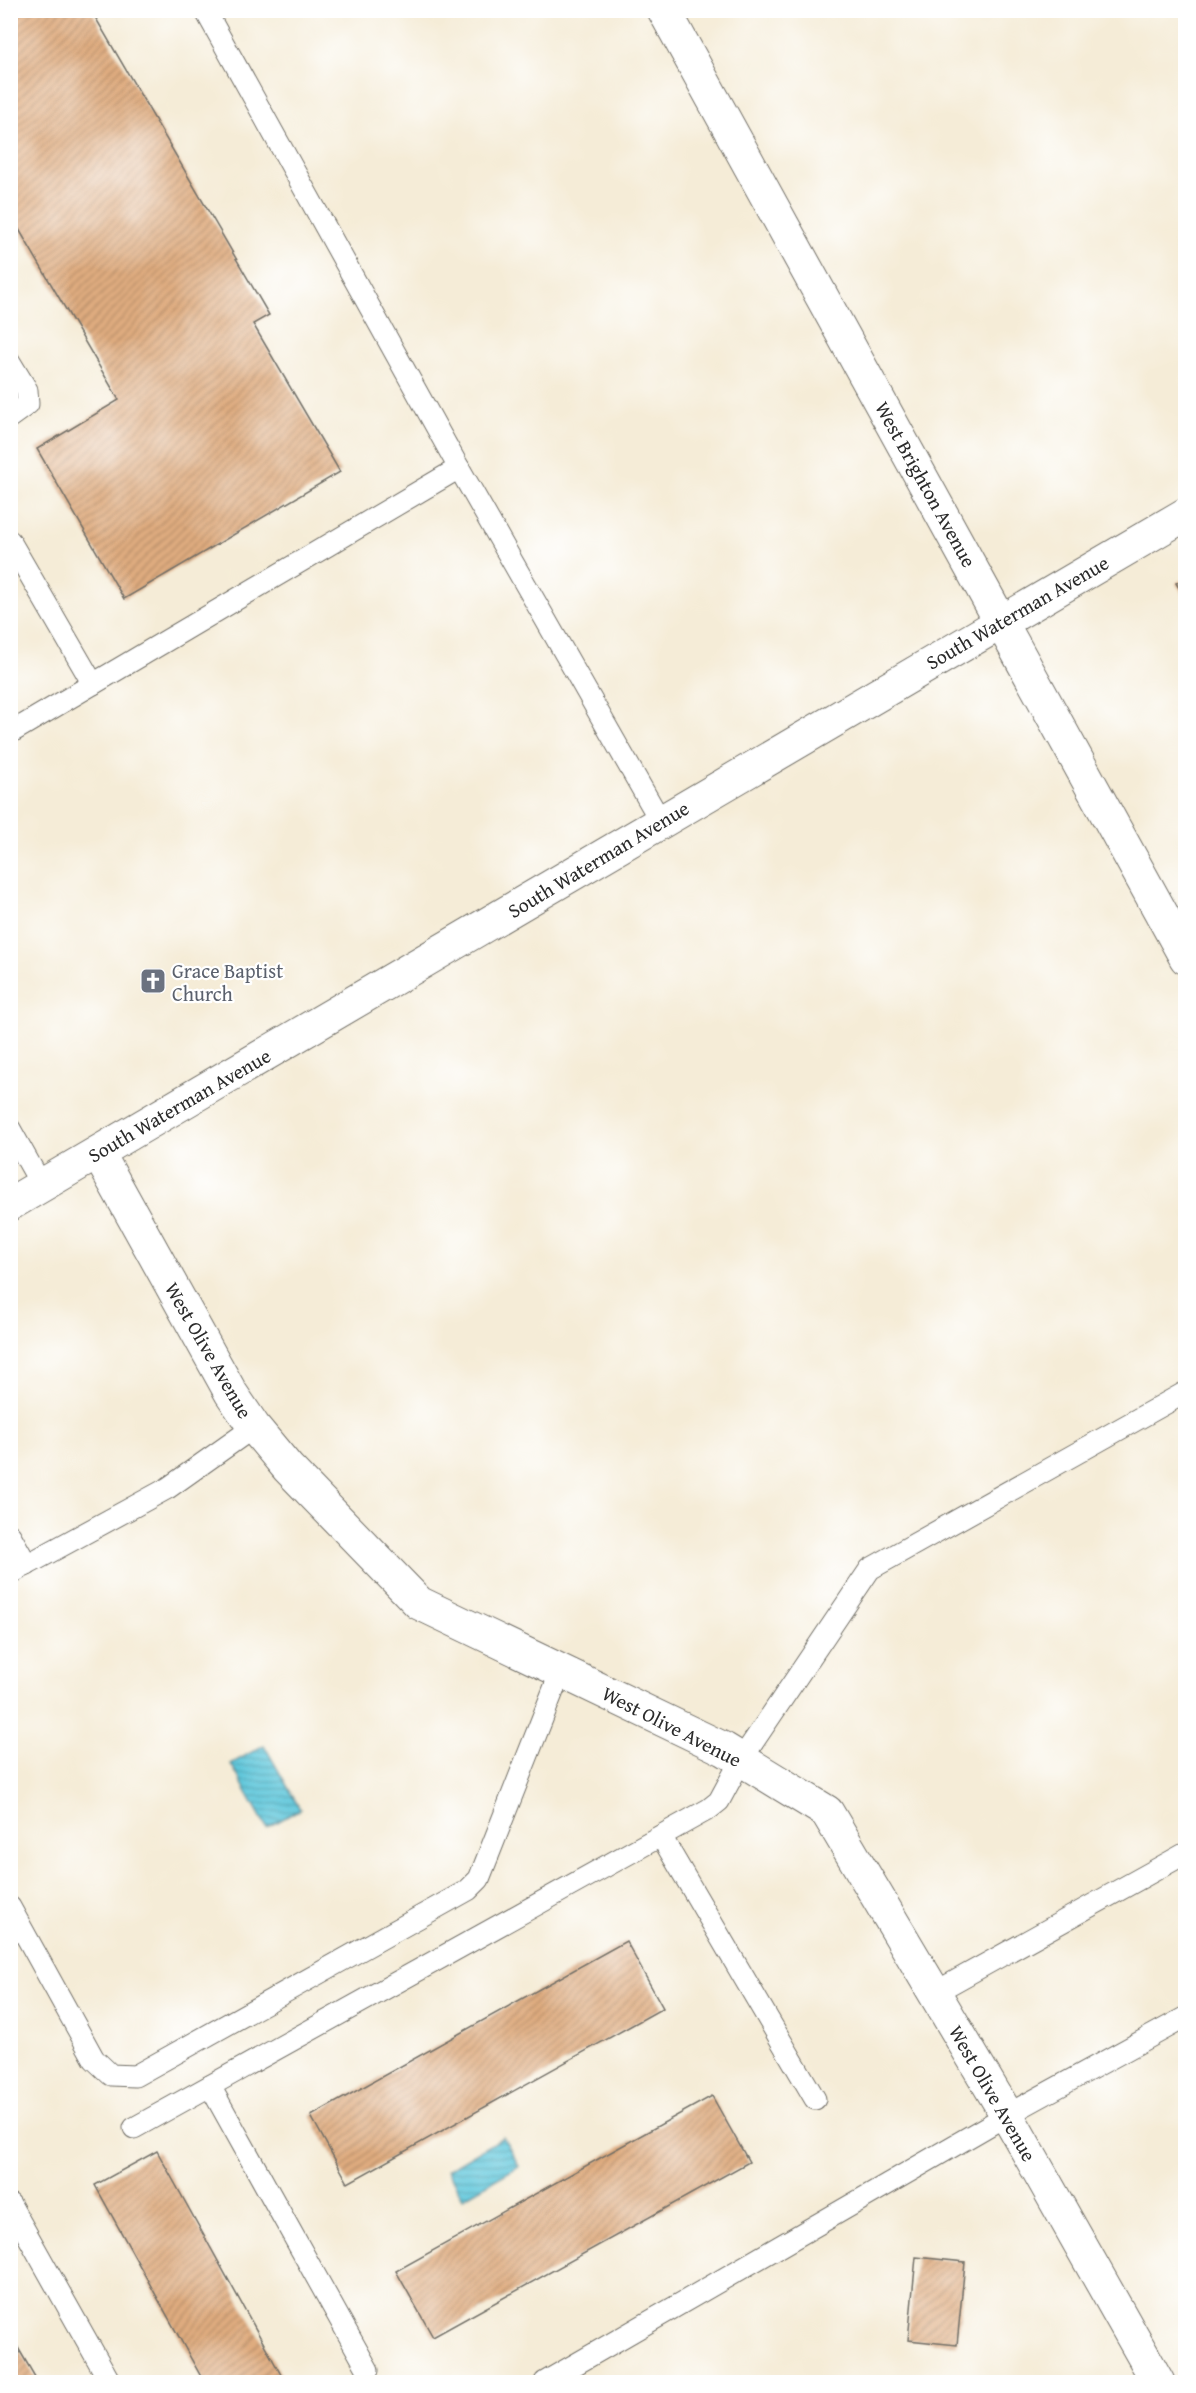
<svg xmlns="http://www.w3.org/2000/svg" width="1196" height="2393" font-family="'Gentium Book Plus',serif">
	<defs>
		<pattern id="water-rules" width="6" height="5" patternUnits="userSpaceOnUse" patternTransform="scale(1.5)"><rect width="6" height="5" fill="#60c8dc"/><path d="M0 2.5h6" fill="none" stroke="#4fa3b3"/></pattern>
		<pattern id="building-hatch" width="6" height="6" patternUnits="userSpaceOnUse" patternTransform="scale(1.5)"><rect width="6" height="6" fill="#dfac7f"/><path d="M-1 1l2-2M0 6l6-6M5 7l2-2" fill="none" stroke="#b58c68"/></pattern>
	</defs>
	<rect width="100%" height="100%" fill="#fff"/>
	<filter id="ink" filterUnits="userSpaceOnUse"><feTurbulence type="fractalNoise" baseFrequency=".0167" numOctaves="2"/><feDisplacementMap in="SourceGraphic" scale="12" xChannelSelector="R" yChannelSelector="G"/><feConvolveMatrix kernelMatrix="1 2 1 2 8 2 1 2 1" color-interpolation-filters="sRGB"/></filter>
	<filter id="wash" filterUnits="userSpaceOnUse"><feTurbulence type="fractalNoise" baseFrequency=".008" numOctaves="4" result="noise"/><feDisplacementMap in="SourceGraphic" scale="24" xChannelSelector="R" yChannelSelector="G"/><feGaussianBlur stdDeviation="1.35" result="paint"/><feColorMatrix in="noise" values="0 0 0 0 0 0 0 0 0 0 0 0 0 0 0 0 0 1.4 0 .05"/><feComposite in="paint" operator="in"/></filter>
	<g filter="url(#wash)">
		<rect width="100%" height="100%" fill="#f5ecd7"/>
		<g fill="url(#water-rules)" stroke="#467a84" stroke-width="1.5">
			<polygon points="264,1745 300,1809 267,1828 231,1764"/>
			<polygon points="503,2137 519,2166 463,2198 447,2170"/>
		</g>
		<g id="blocks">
			<g fill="url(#building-hatch)">
				<polygon points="18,10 91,10 269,315 253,324 340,472 124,599 37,449 119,400 10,214 10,15"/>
				<polygon points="1186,578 1186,599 1176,583"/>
				<polygon points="626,1941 663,2008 348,2183 311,2116"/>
				<polygon points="712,2096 749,2162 433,2337 396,2271"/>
				<polygon points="157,2151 285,2382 204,2382 95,2185"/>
				<polygon points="916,2257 965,2262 957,2345 908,2340"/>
				<polygon points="10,2334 38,2382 10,2382"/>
			</g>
		</g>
	</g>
	<g filter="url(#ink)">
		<use href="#blocks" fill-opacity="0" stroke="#726f67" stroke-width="1.5"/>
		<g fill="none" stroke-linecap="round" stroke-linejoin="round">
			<g stroke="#726f67" stroke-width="23">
				<g id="service">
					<polyline points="205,10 459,468"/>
					<polyline points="10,362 27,390 28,404 10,417"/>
					<polyline points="10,541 93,684 459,468 661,822"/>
					<polyline points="10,733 93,684"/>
					<polyline points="10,1129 42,1186"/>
					<polyline points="10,1535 27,1565"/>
					<polyline points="10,1574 168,1488 254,1427"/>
					<polyline points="661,1836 815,2099"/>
					<polyline points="10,1907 94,2059 111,2075 135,2076 468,1890 479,1879 561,1671"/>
					<polyline points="934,1993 1186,1853"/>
					<polyline points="210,2086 368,2370"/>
					<polyline points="134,2128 709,1809 719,1801 741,1760 870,1569 1186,1392"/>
					<polyline points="10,2204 110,2382"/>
					<polyline points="545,2382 1007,2115 1186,2017"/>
				</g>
			</g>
			<g stroke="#726f67" stroke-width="35">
				<g id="minor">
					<polyline points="664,10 1186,958"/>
					<polyline points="98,1153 231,1393 254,1427 288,1468 419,1603 724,1749 827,1812 1007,2115 1158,2382"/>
					<polyline points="10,1204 1186,514"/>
				</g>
			</g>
			<use href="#service" stroke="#fff" stroke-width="21"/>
			<use href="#minor" stroke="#fff" stroke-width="33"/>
		</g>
	</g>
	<defs>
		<g id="church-square" transform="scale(1.35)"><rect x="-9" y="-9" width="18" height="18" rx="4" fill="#6b7280" stroke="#fff"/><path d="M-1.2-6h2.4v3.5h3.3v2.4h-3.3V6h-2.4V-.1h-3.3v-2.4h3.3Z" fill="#fff"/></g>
	</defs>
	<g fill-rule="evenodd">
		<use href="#church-square" x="153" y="981"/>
	</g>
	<g text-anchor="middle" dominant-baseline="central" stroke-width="4.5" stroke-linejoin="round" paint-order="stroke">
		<g font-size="20" fill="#2b2b2b" stroke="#fff">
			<text transform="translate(926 484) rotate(61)">West Brighton Avenue</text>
			<text transform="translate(1017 612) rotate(-30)">South Waterman Avenue</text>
			<text transform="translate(598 859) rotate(-31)">South Waterman Avenue</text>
			<text transform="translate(179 1105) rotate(-30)">South Waterman Avenue</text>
			<text transform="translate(209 1350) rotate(60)">West Olive Avenue</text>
			<text transform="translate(672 1726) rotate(27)">West Olive Avenue</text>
			<text transform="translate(993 2093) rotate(60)">West Olive Avenue</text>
		</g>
		<g font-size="20" fill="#5b616d" stroke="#fff" text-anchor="start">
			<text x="172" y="970">Grace Baptist<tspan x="172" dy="23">Church</tspan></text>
		</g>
	</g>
	<rect width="1196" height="2393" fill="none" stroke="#fff" stroke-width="36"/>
</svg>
